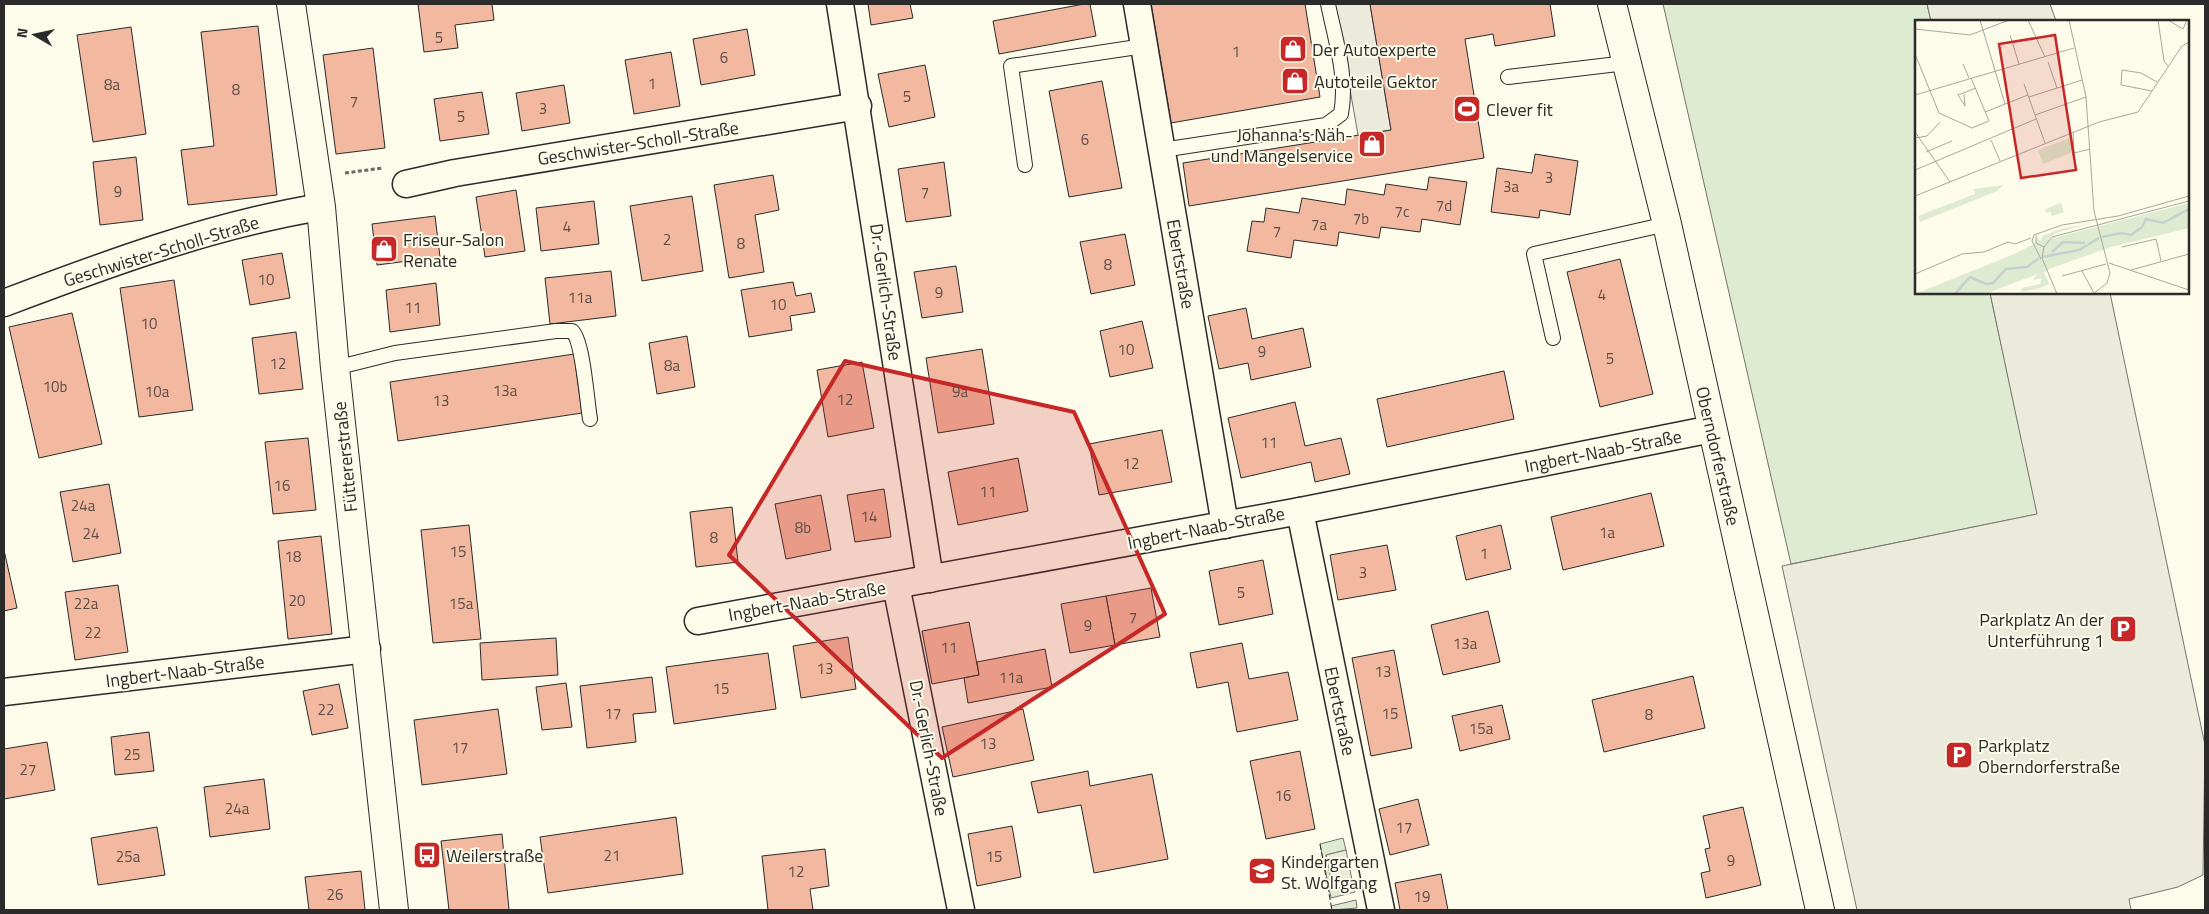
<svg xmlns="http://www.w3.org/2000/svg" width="2209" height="914" font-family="'Titillium Web',sans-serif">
	<rect width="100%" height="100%" fill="#fdfbea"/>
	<g fill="#deebd1" stroke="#74746e">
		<polygon points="1663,4 1927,4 1931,21 1916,21 1916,292 1990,293 2038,514 1791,564"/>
		<polygon points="1343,838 1346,850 1326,855 1333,889 1353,885 1355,892 1331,898 1320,844"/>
		<polygon points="1356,900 1357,908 1332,910 1331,906"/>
	</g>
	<g fill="#eceadb" stroke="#74746e">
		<polygon points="1335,4 1370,4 1391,130 1358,135"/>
		<polygon points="1927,4 2050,4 2056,21 1931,21"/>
		<polygon points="1990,293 2110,293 2205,745 2203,875 2178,887 2129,899 2131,910 1857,910 1782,566 2037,514"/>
		<polygon points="1346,850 1353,885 1333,889 1326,855"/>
	</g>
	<g fill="#f2b8a0" stroke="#2b2b2b">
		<polygon points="418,4 492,4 494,20 455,25 458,48 424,52"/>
		<polygon points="868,4 910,4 913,18 871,25"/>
		<polygon points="1084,4 1090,4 1096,36 999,54 993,21"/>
		<polygon points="1151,4 1305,4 1320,97 1171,123"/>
		<polygon points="1370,4 1550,4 1555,36 1495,46 1493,34 1465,39 1484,158 1189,206 1183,163 1391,130"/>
		<polygon points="258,26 277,195 188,205 181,150 214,146 201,32"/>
		<polygon points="131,27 146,134 93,142 77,35"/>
		<polygon points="747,29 755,75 701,85 693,39"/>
		<polygon points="373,48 385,148 336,154 323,55"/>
		<polygon points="671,52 680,106 634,114 625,60"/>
		<polygon points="925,65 935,117 889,127 878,74"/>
		<polygon points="1102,81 1122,188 1069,197 1049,91"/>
		<polygon points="564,85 570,123 522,131 516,93"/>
		<polygon points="482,92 489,134 440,141 434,99"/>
		<polygon points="1535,154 1578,161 1570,215 1540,210 1539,218 1491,212 1497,168 1532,173"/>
		<polygon points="136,157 143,220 100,225 93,162"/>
		<polygon points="944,162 951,216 906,222 898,169"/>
		<polygon points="773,175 779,210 755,215 764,272 729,278 714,185"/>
		<polygon points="1429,177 1467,182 1460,225 1422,219 1420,232 1381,227 1379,238 1339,232 1337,246 1294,240 1291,258 1247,251 1252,221 1264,222 1266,208 1299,213 1302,198 1345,205 1347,189 1384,195 1386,184 1427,190"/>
		<polygon points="516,190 525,251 485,257 476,197"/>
		<polygon points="692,196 703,271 642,281 630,206"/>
		<polygon points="594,201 599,244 541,251 536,208"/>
		<polygon points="435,216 440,257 377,265 372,224"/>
		<polygon points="1125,234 1135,285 1091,294 1080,242"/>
		<polygon points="282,253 290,298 250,305 242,260"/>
		<polygon points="1620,259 1653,394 1600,407 1567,272"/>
		<polygon points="956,266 963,312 922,318 914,272"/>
		<polygon points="611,271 616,316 550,324 545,278"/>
		<polygon points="174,280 193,410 139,417 120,288"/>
		<polygon points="793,282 796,296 811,293 815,312 790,316 792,330 749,337 741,290"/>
		<polygon points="436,283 440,325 390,332 386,290"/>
		<polygon points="1246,308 1252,339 1303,328 1311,367 1251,380 1248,363 1219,369 1208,316"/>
		<polygon points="72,313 102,444 39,458 9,327"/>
		<polygon points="1142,321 1153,368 1110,377 1100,331"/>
		<polygon points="296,332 303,389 259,394 252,338"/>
		<polygon points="687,336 695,387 657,394 649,343"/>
		<polygon points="982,349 994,424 938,433 926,358"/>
		<polygon points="574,354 582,413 398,441 390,382"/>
		<polygon points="862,362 874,428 828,437 817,370"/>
		<polygon points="1504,371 1514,419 1387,447 1377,399"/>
		<polygon points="1295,402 1305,446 1341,438 1350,474 1315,482 1311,462 1241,478 1228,418"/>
		<polygon points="1162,430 1172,482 1099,495 1089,444"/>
		<polygon points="308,438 316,510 273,514 265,442"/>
		<polygon points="1018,458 1028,511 958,525 948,472"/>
		<polygon points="109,484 121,553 73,562 60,492"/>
		<polygon points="884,489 891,537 855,542 847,495"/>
		<polygon points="1651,493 1664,546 1563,570 1551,517"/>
		<polygon points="821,495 831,550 786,559 775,504"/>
		<polygon points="732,507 738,562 696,567 690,512"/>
		<polygon points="469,525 481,639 433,643 421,530"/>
		<polygon points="1501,525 1511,569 1466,580 1456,536"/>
		<polygon points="321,536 332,634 288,639 278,541"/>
		<polygon points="1387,545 1396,590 1338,600 1330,555"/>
		<polygon points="4,550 17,608 4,611"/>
		<polygon points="1263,560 1273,614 1219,625 1209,571"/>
		<polygon points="118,585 128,652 75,660 65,592"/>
		<polygon points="1151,588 1160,637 1115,645 1106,596"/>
		<polygon points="1106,596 1115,645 1070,653 1061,604"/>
		<polygon points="1488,611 1500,662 1443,675 1431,625"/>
		<polygon points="969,622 979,675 932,684 922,631"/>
		<polygon points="848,637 856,689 801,698 793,646"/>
		<polygon points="556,638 558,675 482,680 480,643"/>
		<polygon points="1242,643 1249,679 1288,672 1298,720 1237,732 1228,682 1197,688 1190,653"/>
		<polygon points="1045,649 1052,687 968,703 964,678 979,675 977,662"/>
		<polygon points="1394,650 1412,748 1371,756 1352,658"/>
		<polygon points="768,653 776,709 674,724 666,667"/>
		<polygon points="1693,676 1705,728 1604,752 1592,700"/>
		<polygon points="652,677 656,712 633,714 636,742 587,748 580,686"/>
		<polygon points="566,683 572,727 542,730 536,687"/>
		<polygon points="339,684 348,728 312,735 303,691"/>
		<polygon points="1502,705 1510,739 1460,751 1452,716"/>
		<polygon points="498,709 507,774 422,785 414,720"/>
		<polygon points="1023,709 1034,760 953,777 942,727"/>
		<polygon points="149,732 154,771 115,775 111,737"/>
		<polygon points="47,742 55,790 4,799 4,749"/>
		<polygon points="1300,751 1315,829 1266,839 1250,761"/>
		<polygon points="1088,771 1090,786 1152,774 1168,859 1094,873 1081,805 1038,813 1031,782"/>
		<polygon points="264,779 270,829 210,837 204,787"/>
		<polygon points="1418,799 1429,845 1390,855 1379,809"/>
		<polygon points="1743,807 1761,885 1706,898 1701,873 1710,871 1705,849 1710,848 1703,816"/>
		<polygon points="676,817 683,874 548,893 540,837"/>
		<polygon points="1012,826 1021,877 977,886 968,834"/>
		<polygon points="157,827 165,875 98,885 91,838"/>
		<polygon points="502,834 509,910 449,910 441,841"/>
		<polygon points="825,849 829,886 810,889 813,910 768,910 762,856"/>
		<polygon points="361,871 365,910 309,910 305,877"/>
		<polygon points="1441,874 1448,910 1400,910 1395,883"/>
	</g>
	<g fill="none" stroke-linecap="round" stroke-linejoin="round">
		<g stroke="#2b2b2b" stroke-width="16">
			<g id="service">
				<polyline points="1508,77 1626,63"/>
				<path d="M1162 150 1326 125 1341 114C1348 77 1335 39 1328 4"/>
				<polyline points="1025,165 1011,66 1144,46"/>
				<polyline points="1553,338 1534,254 1667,224"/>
				<path d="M335 368 395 353 556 331H572C583 340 587 402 590 419"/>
			</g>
		</g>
		<g stroke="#2b2b2b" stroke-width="29">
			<g id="minor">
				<polyline points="840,4 930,579"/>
				<polyline points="1137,4 1225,525"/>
				<polyline points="406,184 455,173 858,106"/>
				<path d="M4 303C107 264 212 225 321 207"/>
				<polyline points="1300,511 1381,910"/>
				<polyline points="896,585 961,910"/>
				<polyline points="698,621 1300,511 1712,429"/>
				<polyline points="4,692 367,649"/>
			</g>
		</g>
		<g stroke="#2b2b2b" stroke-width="30">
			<polyline id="tertiary" points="291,4 321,207 335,368 394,910"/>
		</g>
		<g stroke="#2b2b2b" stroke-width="30">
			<polyline id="secondary" points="1612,4 1667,224 1820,910"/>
		</g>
		<polyline stroke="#6a6964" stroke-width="3" stroke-dasharray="4 2.5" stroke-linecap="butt" points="345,173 383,168"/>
		<use href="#service" stroke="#fdfbea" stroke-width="14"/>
		<use href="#minor" stroke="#fdfbea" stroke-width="26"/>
		<use href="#tertiary" stroke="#fdfbea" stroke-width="28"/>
		<use href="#secondary" stroke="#fdfbea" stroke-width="28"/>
		<polyline stroke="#2b2b2b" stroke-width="1" stroke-dasharray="6 2.5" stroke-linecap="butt" points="1320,844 1332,910"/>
	</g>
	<path fill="#c62828" fill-opacity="0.2" stroke="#c62828" stroke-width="4" stroke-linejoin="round" d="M845 361 1074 412 1165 614 942 758 729 555Z"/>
	<defs>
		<g id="shop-square" transform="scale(1.4375)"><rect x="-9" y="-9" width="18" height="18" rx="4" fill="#c62828" stroke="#fdfbea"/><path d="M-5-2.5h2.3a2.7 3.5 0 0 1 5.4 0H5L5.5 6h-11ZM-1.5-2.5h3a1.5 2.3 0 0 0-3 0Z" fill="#fff"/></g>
		<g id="stadium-square" transform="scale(1.4375)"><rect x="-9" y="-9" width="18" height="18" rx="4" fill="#c62828" stroke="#fdfbea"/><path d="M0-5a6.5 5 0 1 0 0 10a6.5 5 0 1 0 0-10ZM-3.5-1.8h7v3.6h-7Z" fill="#fff"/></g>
		<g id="parking-square" transform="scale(1.4375)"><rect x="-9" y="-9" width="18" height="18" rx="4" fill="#c62828" stroke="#fdfbea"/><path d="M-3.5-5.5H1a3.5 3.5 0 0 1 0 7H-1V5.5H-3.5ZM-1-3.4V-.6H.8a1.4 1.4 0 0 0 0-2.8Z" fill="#fff"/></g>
		<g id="bus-square" transform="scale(1.4375)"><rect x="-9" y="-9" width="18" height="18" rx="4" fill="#c62828" stroke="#fdfbea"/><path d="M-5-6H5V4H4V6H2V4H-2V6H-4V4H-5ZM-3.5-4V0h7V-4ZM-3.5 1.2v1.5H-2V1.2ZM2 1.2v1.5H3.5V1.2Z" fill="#fff"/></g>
		<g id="school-square" transform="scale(1.4375)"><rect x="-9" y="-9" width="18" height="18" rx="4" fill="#c62828" stroke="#fdfbea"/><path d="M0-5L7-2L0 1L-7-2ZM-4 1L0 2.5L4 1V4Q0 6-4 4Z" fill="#fff"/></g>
	</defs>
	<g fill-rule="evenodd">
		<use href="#shop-square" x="1293" y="49"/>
		<use href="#shop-square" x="1295" y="81"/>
		<use href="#stadium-square" x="1467" y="109"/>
		<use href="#shop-square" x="1372" y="144"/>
		<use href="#shop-square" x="384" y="249"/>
		<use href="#parking-square" x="2123" y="629"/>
		<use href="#parking-square" x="1959" y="755"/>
		<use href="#bus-square" x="427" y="855"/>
		<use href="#school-square" x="1262" y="871"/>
	</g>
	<g text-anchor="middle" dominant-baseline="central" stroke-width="4" stroke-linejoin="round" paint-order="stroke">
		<g font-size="15" fill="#5d4e48">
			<text x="439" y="37">5</text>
			<text x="1236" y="51">1</text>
			<text x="724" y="57">6</text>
			<text x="652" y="83">1</text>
			<text x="112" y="84">8a</text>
			<text x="236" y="89">8</text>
			<text x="907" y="96">5</text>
			<text x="354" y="101">7</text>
			<text x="543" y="108">3</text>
			<text x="461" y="116">5</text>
			<text x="1085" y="139">6</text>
			<text x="1549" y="177">3</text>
			<text x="1511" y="186">3a</text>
			<text x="118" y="191">9</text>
			<text x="925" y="192">7</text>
			<text x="1444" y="205">7d</text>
			<text x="1402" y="211">7c</text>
			<text x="1361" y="218">7b</text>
			<text x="1319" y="224">7a</text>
			<text x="567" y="226">4</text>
			<text x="1277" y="231">7</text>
			<text x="667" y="239">2</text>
			<text x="741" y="243">8</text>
			<text x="1108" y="264">8</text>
			<text x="266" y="279">10</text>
			<text x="939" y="292">9</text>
			<text x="1602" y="294">4</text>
			<text x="580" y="297">11a</text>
			<text x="778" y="304">10</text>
			<text x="413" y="307">11</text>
			<text x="149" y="323">10</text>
			<text x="1126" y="349">10</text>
			<text x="1262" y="351">9</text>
			<text x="1610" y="358">5</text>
			<text x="278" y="363">12</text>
			<text x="672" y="365">8a</text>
			<text x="55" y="386">10b</text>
			<text x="505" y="390">13a</text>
			<text x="157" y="391">10a</text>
			<text x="960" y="391">9a</text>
			<text x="845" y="399">12</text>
			<text x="441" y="400">13</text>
			<text x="1269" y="442">11</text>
			<text x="1131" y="463">12</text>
			<text x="282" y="485">16</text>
			<text x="988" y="491">11</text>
			<text x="83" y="505">24a</text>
			<text x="869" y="516">14</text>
			<text x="803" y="527">8b</text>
			<text x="1607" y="532">1a</text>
			<text x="91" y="533">24</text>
			<text x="714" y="537">8</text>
			<text x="458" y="551">15</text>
			<text x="1484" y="553">1</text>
			<text x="293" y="556">18</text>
			<text x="1363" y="572">3</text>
			<text x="1241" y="592">5</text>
			<text x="297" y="600">20</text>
			<text x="86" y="603">22a</text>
			<text x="461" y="603">15a</text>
			<text x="1133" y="617">7</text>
			<text x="1088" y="625">9</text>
			<text x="93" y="632">22</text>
			<text x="1465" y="643">13a</text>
			<text x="949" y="647">11</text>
			<text x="825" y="668">13</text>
			<text x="1383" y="671">13</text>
			<text x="1011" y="677">11a</text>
			<text x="721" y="688">15</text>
			<text x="326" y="709">22</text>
			<text x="613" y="713">17</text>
			<text x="1390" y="713">15</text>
			<text x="1649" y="714">8</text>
			<text x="1481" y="728">15a</text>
			<text x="988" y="743">13</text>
			<text x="460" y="747">17</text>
			<text x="132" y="754">25</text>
			<text x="28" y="769">27</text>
			<text x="1283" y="795">16</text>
			<text x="237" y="808">24a</text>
			<text x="1404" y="827">17</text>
			<text x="612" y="855">21</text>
			<text x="128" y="856">25a</text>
			<text x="994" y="856">15</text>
			<text x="1731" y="860">9</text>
			<text x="796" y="871">12</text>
			<text x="335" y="894">26</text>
			<text x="1422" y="896">19</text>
		</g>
		<g font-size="18" fill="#2b2b2b" stroke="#fdfbea" text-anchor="start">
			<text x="1312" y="49">Der Autoexperte</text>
			<text x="1314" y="81">Autoteile Gektor</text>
			<text x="1486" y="109">Clever fit</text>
			<text x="1353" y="134" text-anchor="end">Johanna's Näh-<tspan x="1353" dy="21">und Mangelservice</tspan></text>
			<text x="403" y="239">Friseur-Salon<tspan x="403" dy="21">Renate</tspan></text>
			<text x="2104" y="619" text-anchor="end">Parkplatz An der<tspan x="2104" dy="21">Unterführung 1</tspan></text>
			<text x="1978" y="745">Parkplatz<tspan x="1978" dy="21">Oberndorferstraße</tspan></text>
			<text x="446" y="855">Weilerstraße</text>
			<text x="1281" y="861">Kindergarten<tspan x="1281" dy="21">St. Wolfgang</tspan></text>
		</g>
		<g font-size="18" fill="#2b2b2b" stroke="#fdfbea">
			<text transform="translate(638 143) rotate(-9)">Geschwister-Scholl-Straße</text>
			<text transform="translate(161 251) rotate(-17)">Geschwister-Scholl-Straße</text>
			<text transform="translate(1181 264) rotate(80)">Ebertstraße</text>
			<text transform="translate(886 292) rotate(82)">Dr.-Gerlich-Straße</text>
			<text transform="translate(1603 451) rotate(-11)">Ingbert-Naab-Straße</text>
			<text transform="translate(1718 456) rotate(77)">Oberndorferstraße</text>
			<text transform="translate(345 457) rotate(-96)">Füttererstraße</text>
			<text transform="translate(1206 528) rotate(-11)">Ingbert-Naab-Straße</text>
			<text transform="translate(807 601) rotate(-10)">Ingbert-Naab-Straße</text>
			<text transform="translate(185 671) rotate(-7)">Ingbert-Naab-Straße</text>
			<text transform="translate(1340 711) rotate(78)">Ebertstraße</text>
			<text transform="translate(929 748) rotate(79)">Dr.-Gerlich-Straße</text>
		</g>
	</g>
	<g transform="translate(1915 20)">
		<rect width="274" height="274" fill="#fdfbea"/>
		<path d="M157 117 158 132 128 144 123 130ZM89 165 82 171 5 202 3 196 60 174 59 169ZM146 183 149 192 137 196 135 192 131 193 130 189ZM274 183V208L196 227 134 249 129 252 134 264 126 268 106 272 107 268 125 264 127 258 118 260 122 254 70 274H0L97 235 119 224 118 219 120 223 122 217 126 221 127 216 145 209 173 204 141 213 131 220Z" fill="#deebd1"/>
		<path fill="none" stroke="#c7d0d0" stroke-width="2.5" d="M187 217 206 213 216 215 227 207 231 199 248 203 274 189M137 232 148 222 170 223M128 237 164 230 184 218M40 274 55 257 71 264 78 263 91 249 112 247 124 238"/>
		<path fill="none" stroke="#a9a89e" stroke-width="1" d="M65 0 90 84M113 0 130 37M154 0 171 77 179 191 195 253 192 263 178 274M243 0 249 41 253 46M253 0 268 9 272 0M0 9 55 15 94 0M95 15 104 44M0 34 24 93 57 108 74 101 56 58M133 42 142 68M48 44 54 58M109 64 130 123M237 71 206 65 207 50 226 53 242 62M49 74 50 86 43 75 61 68M0 75 159 28M114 77 167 60M70 92 113 75M120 95 171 77M0 112 35 162M158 112 159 133 175 129M0 118 12 116 25 102M76 120 85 141M11 132 37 121M0 150 121 99M0 176 184 102 223 92 267 26 274 22M121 216V223L129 227M207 227 241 219 246 241M126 239 117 221 119 215 147 205 203 196 274 176M194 243 274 270M216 250 274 234M167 251 179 273M0 254 47 234 69 232 93 222 100 224 116 218M147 256 191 244M142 274 127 238 129 227 137 217 274 181"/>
		<path fill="#c62828" fill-opacity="0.15" stroke="#c62828" stroke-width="2.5" d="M140 15 161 150 106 158 84 24Z"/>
		<rect width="274" height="274" fill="none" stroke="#2b2b2b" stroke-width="2.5"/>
	</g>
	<rect width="2209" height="914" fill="none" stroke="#2b2b2b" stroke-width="10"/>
	<g transform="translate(35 35) rotate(279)" stroke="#fdfbea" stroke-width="4" paint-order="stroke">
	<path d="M0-4L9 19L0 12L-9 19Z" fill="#2b2b2b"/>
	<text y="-8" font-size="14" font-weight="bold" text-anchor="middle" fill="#2b2b2b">N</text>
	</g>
</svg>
